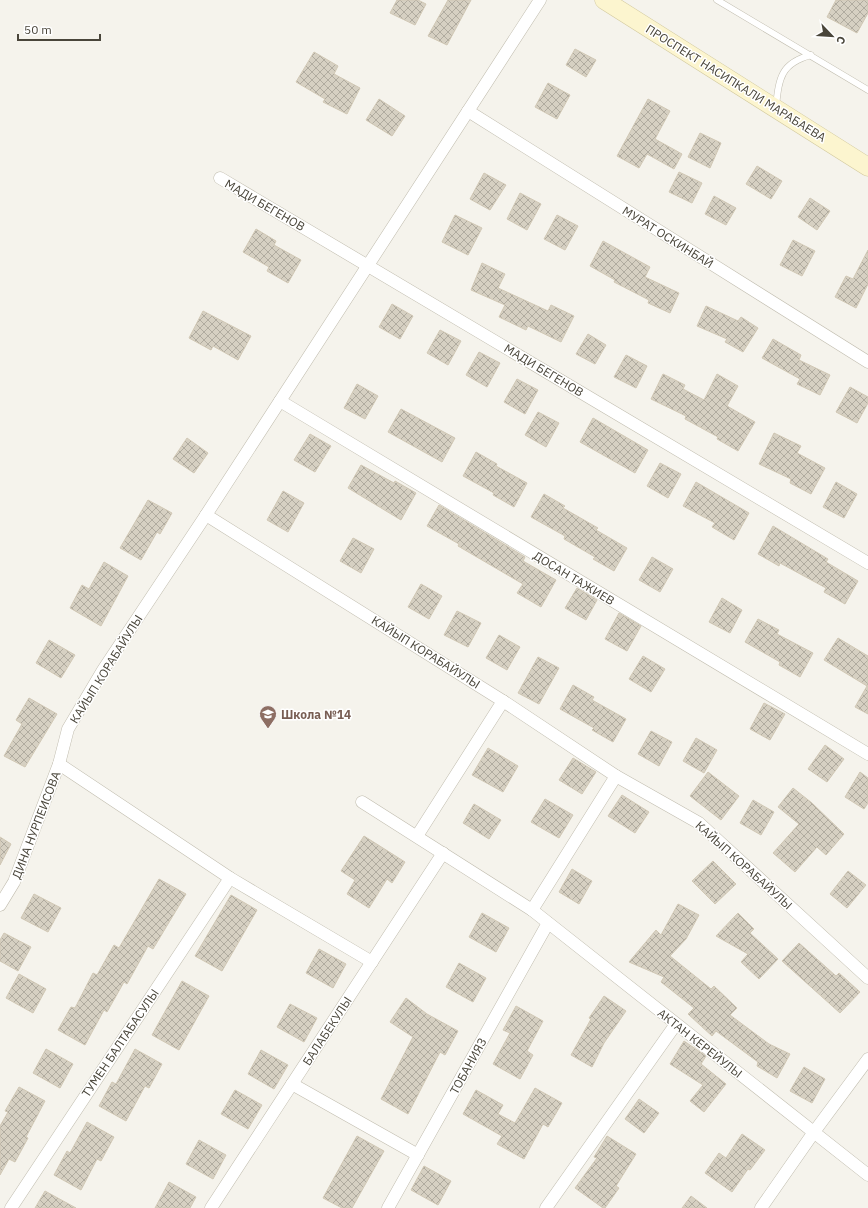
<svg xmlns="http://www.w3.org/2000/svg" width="868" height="1208" font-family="'IBM Plex Sans',sans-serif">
	<defs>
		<pattern id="building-cross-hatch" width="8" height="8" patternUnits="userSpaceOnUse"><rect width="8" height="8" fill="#d6d0c2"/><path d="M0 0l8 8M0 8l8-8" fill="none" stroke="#b0ab9f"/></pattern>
	</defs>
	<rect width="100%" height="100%" fill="#f5f3ec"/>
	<g fill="url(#building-cross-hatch)" stroke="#d1c8b5">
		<polygon points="397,0 418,0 426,4 415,25 390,13"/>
		<polygon points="448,0 471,0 447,45 428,36"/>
		<polygon points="836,0 868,0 868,13 857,33 827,17"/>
		<polygon points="575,49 596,60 586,77 566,65"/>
		<polygon points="314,52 338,66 334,74 360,88 347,114 323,102 325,99 296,82"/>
		<polygon points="548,83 570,95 557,119 535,107"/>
		<polygon points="379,99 405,116 392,136 366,120"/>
		<polygon points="648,99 670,111 655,139 682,154 674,169 647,154 639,168 617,156"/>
		<polygon points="700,133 721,143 710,168 688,157"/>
		<polygon points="757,166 782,181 771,199 746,184"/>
		<polygon points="679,172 702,183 692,203 669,192"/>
		<polygon points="484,173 506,185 490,210 470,199"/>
		<polygon points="520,193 541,204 527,230 507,219"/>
		<polygon points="714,196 736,208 726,225 705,214"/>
		<polygon points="810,198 830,211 817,230 798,217"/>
		<polygon points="455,215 482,228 468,255 442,242"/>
		<polygon points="557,215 578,226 565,250 544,239"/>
		<polygon points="256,229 276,241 274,245 301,260 288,283 267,271 269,267 243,252"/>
		<polygon points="793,240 815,251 802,276 780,265"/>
		<polygon points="603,241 650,267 645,277 679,293 670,313 648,303 649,300 614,282 615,280 590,266"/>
		<polygon points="868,250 868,284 856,308 835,297 846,276 853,279"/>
		<polygon points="482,263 505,274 498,288 548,311 551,305 574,316 561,342 528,326 526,330 499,317 505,305 471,290"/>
		<polygon points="392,304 413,316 400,339 379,327"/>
		<polygon points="706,306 738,321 741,317 758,328 743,352 725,342 727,339 697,326"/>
		<polygon points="203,311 251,336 238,360 213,346 211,350 189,338"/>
		<polygon points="440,330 461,341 448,365 427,353"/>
		<polygon points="588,334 606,345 595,364 576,354"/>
		<polygon points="773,339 801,355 799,360 830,375 820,395 797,384 800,379 762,358"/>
		<polygon points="479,352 500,363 487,387 466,375"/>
		<polygon points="626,355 647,366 636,388 614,377"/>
		<polygon points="663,374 685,385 683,389 704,400 717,374 738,386 727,406 755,422 738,451 717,439 718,437 685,419 686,416 651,399"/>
		<polygon points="517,379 538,390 525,414 504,402"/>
		<polygon points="357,384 378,396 365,419 344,408"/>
		<polygon points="850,387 868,397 868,403 857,423 836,412"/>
		<polygon points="401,409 455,438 442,462 388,432"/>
		<polygon points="538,412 559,423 546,447 525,435"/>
		<polygon points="593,418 648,450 635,473 580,442"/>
		<polygon points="774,433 801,446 797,453 825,468 811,494 790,483 791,479 759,464"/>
		<polygon points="310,434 331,446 315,472 294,460"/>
		<polygon points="187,438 208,453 194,473 173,459"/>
		<polygon points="476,452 497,464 496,466 527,483 514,507 493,495 494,493 463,476"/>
		<polygon points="660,463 681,474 668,498 647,486"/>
		<polygon points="361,465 394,483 395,481 416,493 401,520 348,488"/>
		<polygon points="696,482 749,513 734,540 712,527 715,523 683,506"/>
		<polygon points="836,482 857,494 844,518 823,507"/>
		<polygon points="283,491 304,503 288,532 267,520"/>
		<polygon points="544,494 565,506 563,508 598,528 596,530 627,548 614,571 593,559 595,557 564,539 565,536 531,517"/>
		<polygon points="148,500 172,513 160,534 157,532 141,560 120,548"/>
		<polygon points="439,505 525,557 523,561 556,580 541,607 517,593 523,584 458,546 459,544 427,526"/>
		<polygon points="773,526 828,559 826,562 858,581 845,604 824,592 826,588 780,563 779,566 758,554"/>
		<polygon points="353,538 374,549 361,573 340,561"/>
		<polygon points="652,557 673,569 660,592 639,580"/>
		<polygon points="104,562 128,576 101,626 70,608 82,585 89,589"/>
		<polygon points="421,584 442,596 429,619 408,607"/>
		<polygon points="577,588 597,600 586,620 565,608"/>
		<polygon points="722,598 742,610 730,633 709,622"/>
		<polygon points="457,611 481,623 468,647 444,635"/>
		<polygon points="619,613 641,626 627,651 605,639"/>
		<polygon points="758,619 779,630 777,634 813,653 800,677 779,665 780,662 745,642"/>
		<polygon points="499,635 520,647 507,670 486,658"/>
		<polygon points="838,638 868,656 868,714 855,707 867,686 824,660"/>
		<polygon points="49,640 75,655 61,678 36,663"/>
		<polygon points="643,656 665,669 651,692 629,679"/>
		<polygon points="538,657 559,668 539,704 518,693"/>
		<polygon points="573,685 594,697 592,700 626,719 613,742 592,730 594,728 560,709"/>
		<polygon points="29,698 57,714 25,767 4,756 22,724 16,720"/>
		<polygon points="764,703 785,714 770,740 750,729"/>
		<polygon points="651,731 672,742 659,766 638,754"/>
		<polygon points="696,738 717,750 704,773 683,761"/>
		<polygon points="825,745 844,759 827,782 808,769"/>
		<polygon points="488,748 518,766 503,792 472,775"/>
		<polygon points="573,758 596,772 582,794 559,780"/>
		<polygon points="708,772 739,796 721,820 690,796"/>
		<polygon points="860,772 868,778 868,803 864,809 845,797"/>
		<polygon points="793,788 812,803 844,834 826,855 817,847 795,872 773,853 799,824 778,807"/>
		<polygon points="622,795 649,812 635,833 608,816"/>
		<polygon points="545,799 573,815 559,838 531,822"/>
		<polygon points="753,800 774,812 761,835 740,823"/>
		<polygon points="474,804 501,820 489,839 463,823"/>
		<polygon points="364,836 405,862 392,883 387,879 369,908 347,894 355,880 341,871"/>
		<polygon points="0,837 11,844 0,865"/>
		<polygon points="713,861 736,884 715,904 692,881"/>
		<polygon points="572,869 592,881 579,904 559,892"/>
		<polygon points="848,871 866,885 847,908 830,894"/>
		<polygon points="159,879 186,894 153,949 148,946 127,984 124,982 107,1012 104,1010 85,1045 58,1030 71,1007 75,1008 93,973 97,975 114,945 119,948"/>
		<polygon points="34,894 61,908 48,932 21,918"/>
		<polygon points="231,895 257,910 222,971 195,956"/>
		<polygon points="678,904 699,915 686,939 670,956 711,989 714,986 737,1008 730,1015 769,1044 790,1054 777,1078 757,1066 758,1062 716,1031 712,1036 688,1014 694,1008 661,982 664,977 629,962 656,930 661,935"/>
		<polygon points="482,913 509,928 496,952 469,937"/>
		<polygon points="738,913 754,929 750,933 778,959 759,979 741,962 748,954 716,936"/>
		<polygon points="4,933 31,947 18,971 0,961 0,940"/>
		<polygon points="799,943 836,976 839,973 860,992 840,1013 782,961"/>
		<polygon points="319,949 346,964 333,988 306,973"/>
		<polygon points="459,963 486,978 473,1002 446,987"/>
		<polygon points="19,974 46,989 33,1013 6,998"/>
		<polygon points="182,981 209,996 179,1050 152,1035"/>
		<polygon points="604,996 626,1011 604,1043 592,1067 571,1055 591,1019 589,1018"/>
		<polygon points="406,998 427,1014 458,1031 445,1055 440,1052 408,1114 381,1099 413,1037 390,1022"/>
		<polygon points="290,1004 317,1018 304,1042 277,1027"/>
		<polygon points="516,1006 543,1021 527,1051 533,1055 520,1079 493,1064 510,1033 503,1030"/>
		<polygon points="684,1041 706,1056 701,1064 726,1084 704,1112 690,1101 703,1085 670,1064"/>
		<polygon points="46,1049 73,1064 60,1088 33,1073"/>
		<polygon points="135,1049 162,1064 149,1088 145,1086 126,1121 99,1106 112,1082 116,1084"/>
		<polygon points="261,1050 288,1065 274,1089 248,1074"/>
		<polygon points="804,1067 825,1079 812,1103 790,1091"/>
		<polygon points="19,1087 45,1101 26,1137 28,1138 15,1162 9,1159 0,1175 0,1126 8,1112 5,1111"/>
		<polygon points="535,1088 562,1103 548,1127 543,1124 524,1159 497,1144 502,1136 463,1114 476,1090 503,1105 498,1114 515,1123"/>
		<polygon points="235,1090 262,1105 248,1129 221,1114"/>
		<polygon points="639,1099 659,1113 644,1133 625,1119"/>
		<polygon points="87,1122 114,1137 101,1161 97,1159 81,1190 54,1175 67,1151 70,1153"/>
		<polygon points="742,1134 765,1150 750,1170 748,1169 732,1192 705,1173 719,1153 726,1158"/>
		<polygon points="357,1136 384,1151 352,1208 342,1208 323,1198"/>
		<polygon points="607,1136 636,1154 616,1186 619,1188 605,1208 603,1208 575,1188 597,1158 594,1157"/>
		<polygon points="199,1140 226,1155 213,1179 186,1164"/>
		<polygon points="424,1166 451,1181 438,1205 411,1190"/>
		<polygon points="169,1182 196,1197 190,1208 155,1208"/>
		<polygon points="45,1191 76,1208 35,1208"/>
		<polygon points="691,1196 707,1208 682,1208"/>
	</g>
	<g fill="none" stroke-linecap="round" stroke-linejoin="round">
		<g stroke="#c0bcae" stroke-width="7">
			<g id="service">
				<polyline points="717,0 868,90"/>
				<path d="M776 106C779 78 781 63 811 55"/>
			</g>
		</g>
		<g stroke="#c0bcae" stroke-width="13">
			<g id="minor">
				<polyline points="468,111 868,362"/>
				<polyline points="220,178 868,563"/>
				<polyline points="280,401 868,754"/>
				<polyline points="206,515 503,701 616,776 699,823 868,978"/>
				<polyline points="59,764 230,878 372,962"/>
				<polyline points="362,802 532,910 616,776"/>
				<polyline points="417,836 503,701"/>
				<polyline points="0,905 14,882 59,764 68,729 103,670 206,515 540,0"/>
				<polyline points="532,910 868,1175"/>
				<polyline points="292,1084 418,1155"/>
				<polyline points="11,1208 230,878"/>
				<polyline points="211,1208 443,853"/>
				<polyline points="388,1208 548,923"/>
				<polyline points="546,1208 676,1024"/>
				<polyline points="761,1208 814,1132 868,1059"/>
			</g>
		</g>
		<g stroke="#d2c99e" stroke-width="19">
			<polyline id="secondary" points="604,0 868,167"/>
		</g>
		<use href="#service" stroke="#fff" stroke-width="6"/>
		<use href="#minor" stroke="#fff" stroke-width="12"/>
		<use href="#secondary" stroke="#fcf5cf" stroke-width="18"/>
	</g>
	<defs>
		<g id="school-pin" transform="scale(0.9)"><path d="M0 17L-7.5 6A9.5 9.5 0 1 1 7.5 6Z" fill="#8d6e63" stroke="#fff"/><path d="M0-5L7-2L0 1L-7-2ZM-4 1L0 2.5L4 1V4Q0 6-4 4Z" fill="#fff"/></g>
	</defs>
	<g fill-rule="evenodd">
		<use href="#school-pin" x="268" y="714"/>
	</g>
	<g text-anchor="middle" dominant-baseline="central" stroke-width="3" stroke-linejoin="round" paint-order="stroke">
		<g font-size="12" fill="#49453a" stroke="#fff">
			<text transform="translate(736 83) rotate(32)">ПРОСПЕКТ НАСИПКАЛИ МАРАБАЕВА</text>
			<text transform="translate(265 205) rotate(30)">МАДИ БЕГЕНОВ</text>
			<text transform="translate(668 237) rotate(32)">МУРАТ ОСКИНБАЙ</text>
			<text transform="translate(544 370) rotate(31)">МАДИ БЕГЕНОВ</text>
			<text transform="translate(574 578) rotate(31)">ДОСАН ТАЖИЕВ</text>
			<text transform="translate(426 652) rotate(32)">КАЙЫП КОРАБАЙУЛЫ</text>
			<text transform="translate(106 669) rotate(-58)">КАЙЫП КОРАБАЙУЛЫ</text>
			<text transform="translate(36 825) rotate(-69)">ДИНА НУРПЕИСОВА</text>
			<text transform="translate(744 865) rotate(42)">КАЙЫП КОРАБАЙУЛЫ</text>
			<text transform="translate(327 1031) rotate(-57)">БАЛАБЕКУЛЫ</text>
			<text transform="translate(120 1043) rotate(-56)">ТУМЕН БАЛТАБАСУЛЫ</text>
			<text transform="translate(700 1043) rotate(38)">АКТАН КЕРЕЙУЛЫ</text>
			<text transform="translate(468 1066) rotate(-61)">ТОБАНИЯЗ</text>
		</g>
		<g font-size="12" font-weight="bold" fill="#785e54" stroke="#fff" text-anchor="start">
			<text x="281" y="714">Школа №14</text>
		</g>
	</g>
	<g transform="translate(832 36) rotate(115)" stroke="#ffffff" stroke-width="3" paint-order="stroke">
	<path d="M0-3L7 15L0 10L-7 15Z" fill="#49453a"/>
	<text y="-6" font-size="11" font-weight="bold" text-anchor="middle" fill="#49453a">С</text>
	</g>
	<path d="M18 34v6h82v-6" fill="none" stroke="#49453a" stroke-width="2"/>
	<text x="24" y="34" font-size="12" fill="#49453a" stroke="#ffffff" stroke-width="3" paint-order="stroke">50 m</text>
</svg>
